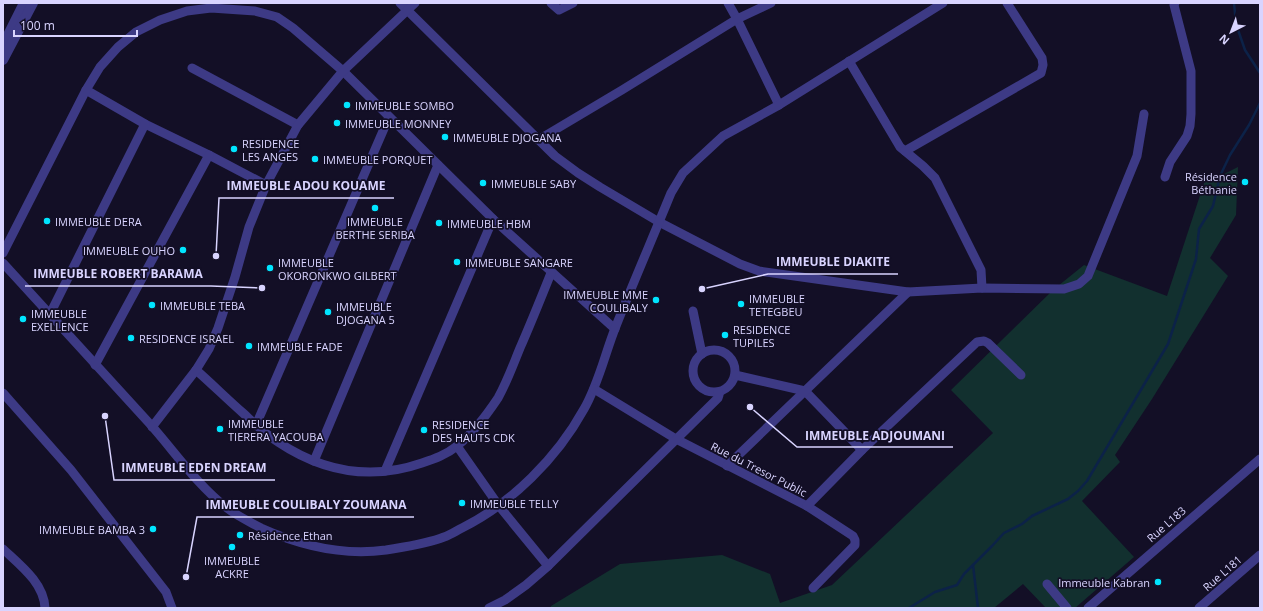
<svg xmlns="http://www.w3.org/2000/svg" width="1263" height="611" font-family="'Open Sans',sans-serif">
	<rect width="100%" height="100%" fill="#130f26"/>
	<polygon fill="#12302f" points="1238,167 1236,215 1210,258 1228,276 1152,399 1115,455 1120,462 1082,501 1134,557 1075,608 1046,608 1023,584 994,608 550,608 551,606 620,564 722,555 770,574 780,603 832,585 993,433 951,390 1053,290 1084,265 1167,296 1206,177 1220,176"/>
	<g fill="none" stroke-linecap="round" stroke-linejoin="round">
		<g stroke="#0c2248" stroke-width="2.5">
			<polyline points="1234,3 1236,24 1245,50 1260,73"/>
			<polyline points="973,565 978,608"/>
			<polyline points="909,608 935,592 957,585 964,574 992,546 1004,533 1022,524 1032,516 1068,499 1078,491 1087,481 1168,344 1196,259 1199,229 1213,206 1220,176 1230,155 1249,125 1260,103"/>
		</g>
		<g stroke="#3d3a85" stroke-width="9">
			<polyline points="400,3 555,156 578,173 600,187 659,222 740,264 759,271 908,292 982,288 1064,289 1079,284 1088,276 1137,156 1144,114"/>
			<polyline points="551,3 559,10 573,3"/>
			<polyline points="728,3 737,19 779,105"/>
			<polyline points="849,61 900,147 923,166 935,178 981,270 982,288"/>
			<polyline points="192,68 298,125"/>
			<polyline points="86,90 145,124 209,155 266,185"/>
			<polyline points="538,140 622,90 737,19 771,3"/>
			<polyline points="905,151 1041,73 1043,65 1042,58 1007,3"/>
			<polyline points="1165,177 1170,162 1187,136 1190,126 1191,114 1191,71 1174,5 1175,3"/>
			<polyline points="3,253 86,90 100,67 118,47 136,32 160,20 187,11 211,8 255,11 277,17 293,28 343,71 493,219 615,329"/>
			<path d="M3 263C52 317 101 370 150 424 175 452 197 485 227 508 237 516 250 522 261 528 301 546 343 556 386 550 404 547 427 544 444 537 450 535 456 531 462 528 512 503 557 458 584 409 599 383 605 353 616 326 634 281 653 237 671 193L683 173 723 136 779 105 943 3"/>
			<polyline points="693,311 702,354"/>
			<polyline points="50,314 145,124"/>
			<circle cx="714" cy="371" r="21"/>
			<polyline points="95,365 209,155"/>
			<path d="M196 370C212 384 227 399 243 413 254 423 265 434 278 442 323 472 370 481 422 463 434 459 446 455 457 446 471 435 488 413 498 398 507 382 513 365 520 348 531 323 541 298 551 273"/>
			<polyline points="735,375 805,391 862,450"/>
			<polyline points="594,389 676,439 807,506 853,536 855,540 855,545 813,588"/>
			<polyline points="3,393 71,470 166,592 172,608"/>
			<polyline points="256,425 389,117"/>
			<polyline points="152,427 196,370 209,349 218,328 235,277 249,227 266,185 298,125 343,71 415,3"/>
			<polyline points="457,446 499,506 548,566"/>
			<polyline points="314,461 438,165"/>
			<polyline points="727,466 908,292"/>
			<polyline points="385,471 493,219"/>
			<polyline points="807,506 862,450 977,342 984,341 988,343 1021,375"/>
			<path d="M3 549C20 565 44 583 45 608"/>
			<polyline points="1047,584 1067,608"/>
			<polyline points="489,608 505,600 526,585 548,566 718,398 719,395 718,392"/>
			<polyline points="1088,608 1260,459"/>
			<polyline points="1199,608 1260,555"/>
		</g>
		<g stroke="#3d3a85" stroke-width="10">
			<polyline points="3,45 24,3"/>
			<polyline points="3,60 33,3"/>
		</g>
	</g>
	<g fill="#00e5ff" stroke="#130f26" stroke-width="1.5">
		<circle cx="347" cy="105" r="4"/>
		<circle cx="337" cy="123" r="4"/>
		<circle cx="445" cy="137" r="4"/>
		<circle cx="234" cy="149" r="4"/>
		<circle cx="315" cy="159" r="4"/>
		<circle cx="1245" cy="182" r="4"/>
		<circle cx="483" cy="183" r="4"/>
		<circle cx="375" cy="208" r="4"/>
		<circle cx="47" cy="221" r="4"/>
		<circle cx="439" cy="223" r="4"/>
		<circle cx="183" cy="250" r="4"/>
		<circle cx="457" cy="262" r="4"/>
		<circle cx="270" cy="268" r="4"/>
		<circle cx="656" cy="300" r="4"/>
		<circle cx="741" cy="304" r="4"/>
		<circle cx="152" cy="305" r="4"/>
		<circle cx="328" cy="312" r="4"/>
		<circle cx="23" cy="319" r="4"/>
		<circle cx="725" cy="335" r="4"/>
		<circle cx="131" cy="338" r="4"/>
		<circle cx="249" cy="346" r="4"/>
		<circle cx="220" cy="429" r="4"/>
		<circle cx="424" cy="430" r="4"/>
		<circle cx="462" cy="503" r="4"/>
		<circle cx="153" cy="529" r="4"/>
		<circle cx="240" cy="535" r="4"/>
		<circle cx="232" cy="547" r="4"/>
		<circle cx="1158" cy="582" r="4"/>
	</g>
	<g text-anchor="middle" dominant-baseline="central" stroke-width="3.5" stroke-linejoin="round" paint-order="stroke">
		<g font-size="11" fill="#d9d4ff" stroke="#130f26" text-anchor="start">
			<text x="355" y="105">IMMEUBLE SOMBO</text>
			<text x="345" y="123">IMMEUBLE MONNEY</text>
			<text x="453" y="137">IMMEUBLE DJOGANA</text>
			<text x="242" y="143">RESIDENCE<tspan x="242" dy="13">LES ANGES</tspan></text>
			<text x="323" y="159">IMMEUBLE PORQUET</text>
			<text x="1237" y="176" text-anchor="end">Résidence<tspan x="1237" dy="13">Béthanie</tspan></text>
			<text x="491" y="183">IMMEUBLE SABY</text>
			<text x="55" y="221">IMMEUBLE DERA</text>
			<text x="375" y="221" text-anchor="middle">IMMEUBLE<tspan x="375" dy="13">BERTHE SERIBA</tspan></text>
			<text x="447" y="223">IMMEUBLE HBM</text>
			<text x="175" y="250" text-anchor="end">IMMEUBLE OUHO</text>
			<text x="278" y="262">IMMEUBLE<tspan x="278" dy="13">OKORONKWO GILBERT</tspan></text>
			<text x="465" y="262">IMMEUBLE SANGARE</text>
			<text x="648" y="294" text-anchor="end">IMMEUBLE MME<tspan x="648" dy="13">COULIBALY</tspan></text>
			<text x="749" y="298">IMMEUBLE<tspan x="749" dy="13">TETEGBEU</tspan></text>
			<text x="160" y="305">IMMEUBLE TEBA</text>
			<text x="336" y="306">IMMEUBLE<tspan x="336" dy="13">DJOGANA 5</tspan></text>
			<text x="31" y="313">IMMEUBLE<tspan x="31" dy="13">EXELLENCE</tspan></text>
			<text x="733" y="329">RESIDENCE<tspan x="733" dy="13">TUPILES</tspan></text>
			<text x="139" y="338">RESIDENCE ISRAEL</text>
			<text x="257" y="346">IMMEUBLE FADE</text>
			<text x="228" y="423">IMMEUBLE<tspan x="228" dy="13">TIERERA YACOUBA</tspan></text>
			<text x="432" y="424">RESIDENCE<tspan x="432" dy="13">DES HAUTS CDK</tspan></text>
			<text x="470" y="503">IMMEUBLE TELLY</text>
			<text x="145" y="529" text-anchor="end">IMMEUBLE BAMBA 3</text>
			<text x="248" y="535">Résidence Ethan</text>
			<text x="232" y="560" text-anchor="middle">IMMEUBLE<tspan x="232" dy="13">ACKRE</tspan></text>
			<text x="1150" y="582" text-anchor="end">Immeuble Kabran</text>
		</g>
		<g font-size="11" fill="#d9d4ff" stroke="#130f26">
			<text transform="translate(759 469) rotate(27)">Rue du Tresor Public</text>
			<text transform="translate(1166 524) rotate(-41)">Rue L183</text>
			<text transform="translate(1222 573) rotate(-41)">Rue L181</text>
		</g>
	</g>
	<path fill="none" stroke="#d9d4ff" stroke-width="1.5" d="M216 256L219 198H394M702 289L768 274H898M262 288L211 286H25M750 407L797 447H953M105 416L114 480H275M186 577L197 517H414"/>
	<g fill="#d9d4ff" stroke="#130f26" stroke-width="1.5">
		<circle cx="216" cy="256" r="4"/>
		<circle cx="702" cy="289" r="4"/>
		<circle cx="262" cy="288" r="4"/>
		<circle cx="750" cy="407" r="4"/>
		<circle cx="105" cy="416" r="4"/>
		<circle cx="186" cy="577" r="4"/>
	</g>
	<g font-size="12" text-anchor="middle" font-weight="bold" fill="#d9d4ff" stroke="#130f26" stroke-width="3.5" stroke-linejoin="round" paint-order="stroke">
		<text x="306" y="190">IMMEUBLE ADOU KOUAME</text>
		<text x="833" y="266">IMMEUBLE DIAKITE</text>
		<text x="118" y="278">IMMEUBLE ROBERT BARAMA</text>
		<text x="875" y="440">IMMEUBLE ADJOUMANI</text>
		<text x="194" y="472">IMMEUBLE EDEN DREAM</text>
		<text x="306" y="509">IMMEUBLE COULIBALY ZOUMANA</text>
	</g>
	<rect width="1263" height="611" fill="none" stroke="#d9d4ff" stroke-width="8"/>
	<g transform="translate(1231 32) rotate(222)" stroke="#130f26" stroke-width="3" paint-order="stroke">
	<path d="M0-3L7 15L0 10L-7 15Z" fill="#d9d4ff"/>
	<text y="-6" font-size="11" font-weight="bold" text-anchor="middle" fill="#d9d4ff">N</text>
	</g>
	<path d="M14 30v6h123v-6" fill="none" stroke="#d9d4ff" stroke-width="2"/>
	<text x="20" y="30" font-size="12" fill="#d9d4ff" stroke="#130f26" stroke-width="3" paint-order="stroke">100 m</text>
</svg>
